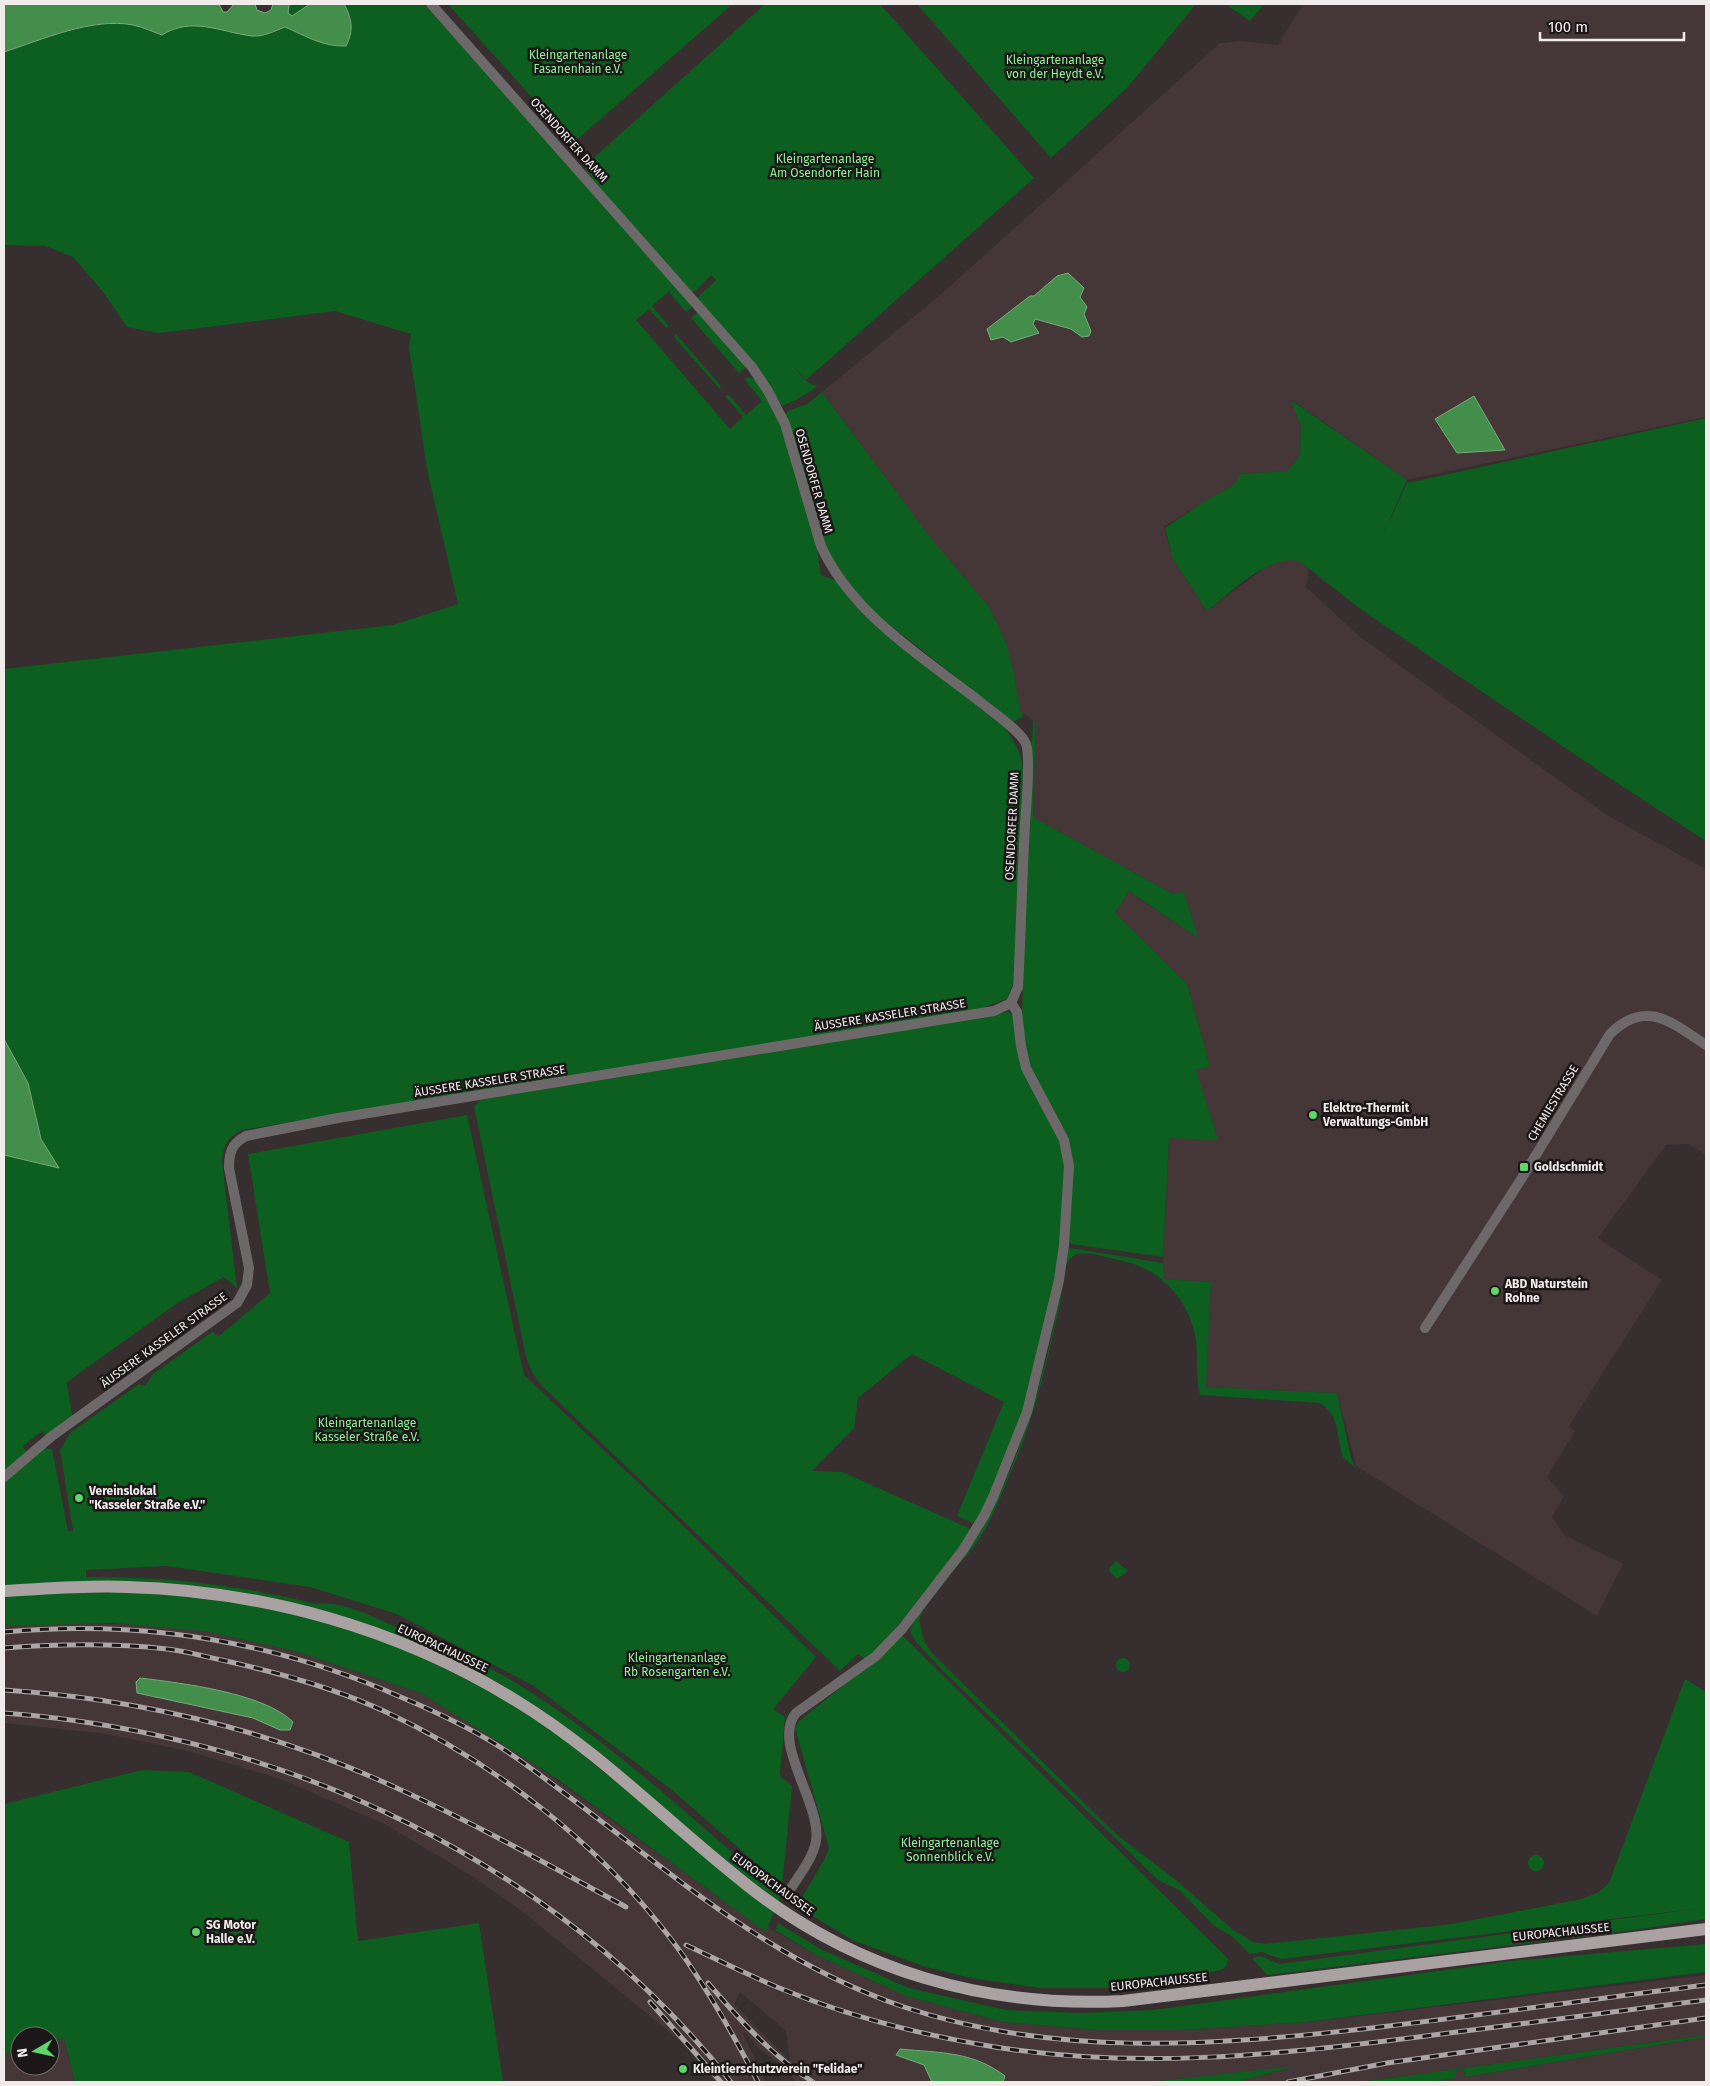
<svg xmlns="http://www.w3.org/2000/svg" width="1710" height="2086" font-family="'Fira Sans',sans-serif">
	<rect width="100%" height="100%" fill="#362e2f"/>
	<g fill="#453637" fill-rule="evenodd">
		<polygon points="1303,4 1706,4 1706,417 1407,480 1292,400 1301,426 1300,455 1288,471 1242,474 1237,488 1199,505 1164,527 1173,559 1207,611 1263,569 1277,561 1290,559 1299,561 1309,569 1306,587 1359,636 1610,817 1706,869 1706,1155 1689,1144 1666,1145 1598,1238 1662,1280 1569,1426 1575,1431 1547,1477 1564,1496 1552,1517 1564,1535 1623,1564 1597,1616 1356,1466 1337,1393 1205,1387 1211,1282 1162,1279 1169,1138 1196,1070 1210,1066 1187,984 1115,913 1128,891 1197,937 1173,894 1033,817 1036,722 1020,711 1006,642 989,607 929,537 822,392 939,296 1220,43 1242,41 1278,45"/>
		<path d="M66 1623 152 1625 204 1631 295 1651 421 1693 522 1755 724 1901 816 1955 906 1996 1003 2022 1098 2030H1179L1306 2022 1706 1975V2035L1360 2082H1238L1291 2067 1150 2082H796L785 2068 758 2048 745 2032 743 2034 766 2082H715L685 2045 523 1912 472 1876 384 1824 283 1780 192 1752 107 1734 4 1723V1626ZM140 1678 183 1683 254 1700 280 1730 253 1718 137 1693ZM740 1992 786 2031 790 2061 734 2004Z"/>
		<polygon points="1706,2037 1706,2082 1432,2082 1456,2078 1455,2071 1464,2069 1465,2077"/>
		<polygon points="64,2038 75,2082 4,2082 4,2055 20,2051 20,2066 50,2066 50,2042"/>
	</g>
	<g fill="#0c5f1e">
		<polygon points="289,4 310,4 292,16 288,13"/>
		<path d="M344 4H424L692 302V307L686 312 669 292 674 287 652 306 669 326 666 328 649 309 636 320 730 429 743 417 725 396 728 394 746 415 762 401 744 379 749 377 758 380 782 426 817 548 821 575 835 580 851 601 870 620 1005 728C1015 743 1022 754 1023 772L1015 977 1008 998 980 1009 242 1130C227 1138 224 1145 222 1161L237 1288 224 1277 179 1302 71 1379 67 1383 72 1416 46 1435 42 1431 23 1446 26 1453 4 1473V1155L59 1168 41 1139 28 1083 4 1039V669L393 625 458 604 427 469 409 348 411 334 335 311 159 333 127 327 104 293 73 257 45 246 4 245V52C41 40 93 18 133 25 142 27 153 32 162 35 196 14 230 35 267 34 273 34 280 30 285 27L299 33 351 36V17Z"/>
		<polygon points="448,4 733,4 573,143"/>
		<polygon points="765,4 880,4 1034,178 806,380 791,364 806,381 817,387 796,400 782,406 697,298 716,280 711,275 695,292 688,291 585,170 587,164"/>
		<polygon points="917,4 1196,4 1127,88 1051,158"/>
		<polygon points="1225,4 1264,4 1250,21"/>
		<polygon points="696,313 703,313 745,361 745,368 739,373 691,318"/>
		<polygon points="676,334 721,386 719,388 674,337"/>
		<path d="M822 392 929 536 989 607 1006 642 1014 674 1020 711 1023 714 1022 717 1013 722C1003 715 997 706 986 701L876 614 857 596 829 557 785 414 788 411 807 404Z"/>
		<path d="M1291 400 1407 480 1382 537 1407 483 1706 418V841L1611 779 1363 611 1299 561C1268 554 1230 593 1207 611L1173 559 1165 528 1199 505 1235 484 1241 474 1288 471 1300 455 1301 426Z"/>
		<polygon points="1033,720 1036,722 1033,817 1173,894 1184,892 1198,938 1129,891 1115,913 1187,984 1210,1066 1196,1070 1218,1140 1169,1138 1163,1257 1071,1244 1068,1240 1072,1166 1037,1086 1025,1048 1022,1015 1025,893"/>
		<polygon points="1008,1012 1013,1015 1017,1041 1056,1128 1065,1163 1059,1259 1024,1407 995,1484 977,1522 973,1523 957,1516 1004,1402 912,1354 858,1398 854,1428 812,1471 842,1472 973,1530 892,1633 867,1658 863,1658 858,1654 840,1671 541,1385 532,1372 526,1357 474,1107 480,1100"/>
		<path d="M467 1115 524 1375 662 1505 816 1657 773 1709 785 1717 780 1773 781 1777 792 1786 782 1886 672 1790 534 1686 397 1614 310 1587 167 1566 86 1570V1577C166 1576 238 1585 316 1604 339 1599 376 1618 398 1628 436 1644 476 1659 511 1680 609 1739 693 1820 780 1894L779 1902 735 1869 609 1760 539 1708 325 1611 269 1597 185 1585H4V1483L44 1448 52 1449 68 1531H73L60 1450 71 1432 139 1384 145 1386 153 1374 212 1332 219 1336 270 1293 248 1154Z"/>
		<path d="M1070 1248 1163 1263V1279L1211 1282 1206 1387 1337 1393 1351 1458 1355 1467 1343 1458C1336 1436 1341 1417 1320 1403L1200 1395C1196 1379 1198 1359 1196 1342 1192 1303 1161 1269 1123 1261 1110 1259 1083 1248 1072 1257 1061 1266 1063 1292 1060 1304 1048 1359 1035 1415 1013 1467 1002 1492 993 1519 977 1542 959 1568 930 1591 919 1620L924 1641 933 1654 1116 1834 1177 1881 1233 1930 1253 1942 1266 1944 1452 1924 1582 1899 1599 1892 1609 1883 1685 1679 1706 1692V1919L1626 1931 1267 1975 1252 1958 1261 1956 1279 1964 1702 1908 1281 1959 1262 1952 1250 1954 1233 1937 1214 1926 1179 1890 1158 1880 944 1672 916 1642 910 1631C920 1601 962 1563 980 1532 1026 1453 1055 1341 1067 1250Z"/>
		<polygon points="1116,1561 1128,1571 1117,1579 1109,1571 1110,1567"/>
		<polygon points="121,1592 213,1598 322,1620 408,1651 485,1688 555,1732 774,1912 766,1932 556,1778 421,1693 295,1651 204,1631 113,1623 4,1626 4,1595"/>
		<polygon points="901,1634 1228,1959 1227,1965 1223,1969 1164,1985 1116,1986 1119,1992 1113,1988 1039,1988 971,1978 923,1966 852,1940 797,1906 824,1860 829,1848 795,1728 799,1721 879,1657"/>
		<circle cx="1123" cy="1665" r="7"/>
		<polygon points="142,1770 189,1772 349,1842 358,1941 479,1923 503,2082 75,2082 64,2038 50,2042 50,2036 20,2036 20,2051 4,2055 4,1804"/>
		<circle cx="1536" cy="1863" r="8"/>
		<polygon points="778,1923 820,1949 909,1988 1006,2010 1080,2013 1153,2010 1511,1961 1706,1944 1706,1972 1306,2022 1179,2030 1098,2030 1003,2022 906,1996 816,1955 775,1930"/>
		<polygon points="1706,2035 1706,2037 1465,2077 1464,2069 1456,2071 1456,2078 1432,2082 1360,2082"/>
		<polygon points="1295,2066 1238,2082 1150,2082"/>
	</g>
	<g fill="#448e4b" stroke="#78aa7b">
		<path d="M4 4H219L223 12H227L234 4H255L257 10 265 13 271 10 273 4H289L288 13 292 16 310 4H344C352 18 354 31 346 46 323 47 306 36 285 27 275 31 263 37 252 36 220 32 192 16 162 35 153 32 143 27 133 25 93 17 41 40 4 52Z"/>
		<polygon points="1068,273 1084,288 1080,297 1087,307 1084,314 1091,331 1089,336 1082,337 1071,329 1035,319 1033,324 1039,333 1011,342 1003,337 991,340 987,329 1030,296 1034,296 1057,276"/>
		<polygon points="1474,396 1505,450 1457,453 1435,419"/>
		<polygon points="4,1039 28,1083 41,1139 59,1168 4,1155"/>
		<path d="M140 1678C182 1683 264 1693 293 1722L290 1730H280L253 1718 137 1693 136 1682Z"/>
		<path d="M900 2049C940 2053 972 2051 1005 2076L1003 2082H932L924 2065 896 2055Z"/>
	</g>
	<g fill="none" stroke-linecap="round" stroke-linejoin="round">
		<g stroke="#6d696a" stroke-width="10">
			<path d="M1425 1328 1520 1181 1610 1034C1646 998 1672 1023 1706 1045"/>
			<path d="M4 1477 52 1436 237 1303 247 1285 249 1268 229 1168C229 1153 231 1144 246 1136L338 1118 994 1011 1011 1003 1018 987C1021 933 1022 878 1025 824 1026 808 1031 757 1026 744 1021 731 990 710 979 701 921 656 852 614 821 546L785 424 768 391 752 367 431 4"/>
			<path d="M791 1888C800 1874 813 1858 816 1841 822 1804 771 1743 796 1713L876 1656 902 1629 963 1550 984 1516 994 1495 1027 1412 1059 1280 1064 1245 1069 1166 1064 1140 1026 1068 1021 1046 1017 1012 1011 1003"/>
		</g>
		<path stroke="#a9a1a2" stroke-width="12" d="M4 1591C45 1589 86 1585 127 1587 264 1591 398 1628 515 1700 601 1752 669 1824 747 1885 855 1971 986 2008 1123 2001L1706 1929"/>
		<g stroke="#aba5a5" stroke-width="5">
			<g id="rail">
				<path d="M4 1632C143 1619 275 1641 403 1698 441 1714 481 1733 515 1757 643 1847 753 1956 904 2007 1054 2057 1209 2046 1363 2029 1478 2016 1592 1999 1706 1985"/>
				<path d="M4 1648C58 1644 113 1643 167 1649 186 1651 206 1657 226 1661 280 1673 335 1688 386 1712 495 1763 598 1843 671 1939 705 1984 732 2032 758 2082"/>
				<path d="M4 1690C141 1699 277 1732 401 1790 478 1825 552 1867 626 1907"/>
				<path d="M4 1713C284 1734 555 1861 731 2082"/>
				<path d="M686 1945C716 1959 746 1974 777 1987 842 2014 913 2033 983 2045 1131 2071 1278 2055 1426 2036 1519 2024 1613 2012 1706 2000"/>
				<path d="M708 1983C739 2019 772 2056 813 2082"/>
				<polyline points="650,2002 721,2082"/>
				<polyline points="1288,2082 1387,2063 1706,2018"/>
			</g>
		</g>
		<use href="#rail" stroke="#1b1718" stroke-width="3" stroke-dasharray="9" stroke-linecap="butt"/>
	</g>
	<g fill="#5fd56b" stroke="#1b1718" stroke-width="2">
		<circle cx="1313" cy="1115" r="5"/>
		<rect x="1519" y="1162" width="10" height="10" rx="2.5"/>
		<circle cx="1495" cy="1291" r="5"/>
		<circle cx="79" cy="1498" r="5"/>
		<circle cx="196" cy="1932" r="5"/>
		<circle cx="683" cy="2069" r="5"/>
	</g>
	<g text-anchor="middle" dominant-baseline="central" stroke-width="5" stroke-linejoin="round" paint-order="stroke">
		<g font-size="12" fill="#90f296" stroke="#1b1718">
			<text x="578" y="55">Kleingartenanlage<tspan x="578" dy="14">Fasanenhain e.V.</tspan></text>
			<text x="1055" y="60">Kleingartenanlage<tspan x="1055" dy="14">von der Heydt e.V.</tspan></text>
			<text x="825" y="159">Kleingartenanlage<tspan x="825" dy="14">Am Osendorfer Hain</tspan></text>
			<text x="367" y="1423">Kleingartenanlage<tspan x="367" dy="14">Kasseler Straße e.V.</tspan></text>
			<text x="677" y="1658">Kleingartenanlage<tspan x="677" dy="14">Rb Rosengarten e.V.</tspan></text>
			<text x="950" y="1843">Kleingartenanlage<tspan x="950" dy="14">Sonnenblick e.V.</tspan></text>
		</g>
		<g font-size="12" fill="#f1ecec" stroke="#1b1718">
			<text transform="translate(569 140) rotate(48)">OSENDORFER DAMM</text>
			<text transform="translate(814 481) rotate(74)">OSENDORFER DAMM</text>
			<text transform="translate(1012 826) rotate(-87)">OSENDORFER DAMM</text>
			<text transform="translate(890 1015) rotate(-9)">ÄUSSERE KASSELER STRASSE</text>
			<text transform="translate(490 1081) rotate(-9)">ÄUSSERE KASSELER STRASSE</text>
			<text transform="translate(1553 1103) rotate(-59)">CHEMIESTRASSE</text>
			<text transform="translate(164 1340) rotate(-36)">ÄUSSERE KASSELER STRASSE</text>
			<text transform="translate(443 1648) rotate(25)">EUROPACHAUSSEE</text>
			<text transform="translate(773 1884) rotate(36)">EUROPACHAUSSEE</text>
			<text transform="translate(1561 1932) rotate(-6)">EUROPACHAUSSEE</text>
			<text transform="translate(1159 1982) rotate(-6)">EUROPACHAUSSEE</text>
		</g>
		<g font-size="12" font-weight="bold" fill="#f1ecec" stroke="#1b1718" text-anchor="start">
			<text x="1323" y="1108">Elektro-Thermit<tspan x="1323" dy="14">Verwaltungs-GmbH</tspan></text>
			<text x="1534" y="1167">Goldschmidt</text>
			<text x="1505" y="1284">ABD Naturstein<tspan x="1505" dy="14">Rohne</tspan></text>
			<text x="89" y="1491">Vereinslokal<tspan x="89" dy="14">"Kasseler Straße e.V."</tspan></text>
			<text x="206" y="1925">SG Motor<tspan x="206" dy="14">Halle e.V.</tspan></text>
			<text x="693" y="2069">Kleintierschutzverein "Felidae"</text>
		</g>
	</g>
	<rect width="1710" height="2086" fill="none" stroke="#f1ecec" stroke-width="10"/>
	<g transform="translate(35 2051) rotate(261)"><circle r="24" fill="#1b1718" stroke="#716c6d"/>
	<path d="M0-4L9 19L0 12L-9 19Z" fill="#5fd56b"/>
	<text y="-8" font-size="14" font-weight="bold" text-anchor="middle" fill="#f1ecec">N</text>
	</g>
	<path d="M1540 32v8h144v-8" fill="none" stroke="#f1ecec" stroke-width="2.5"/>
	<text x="1548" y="32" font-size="15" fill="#f1ecec" stroke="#1b1718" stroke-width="4" paint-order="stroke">100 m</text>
</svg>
